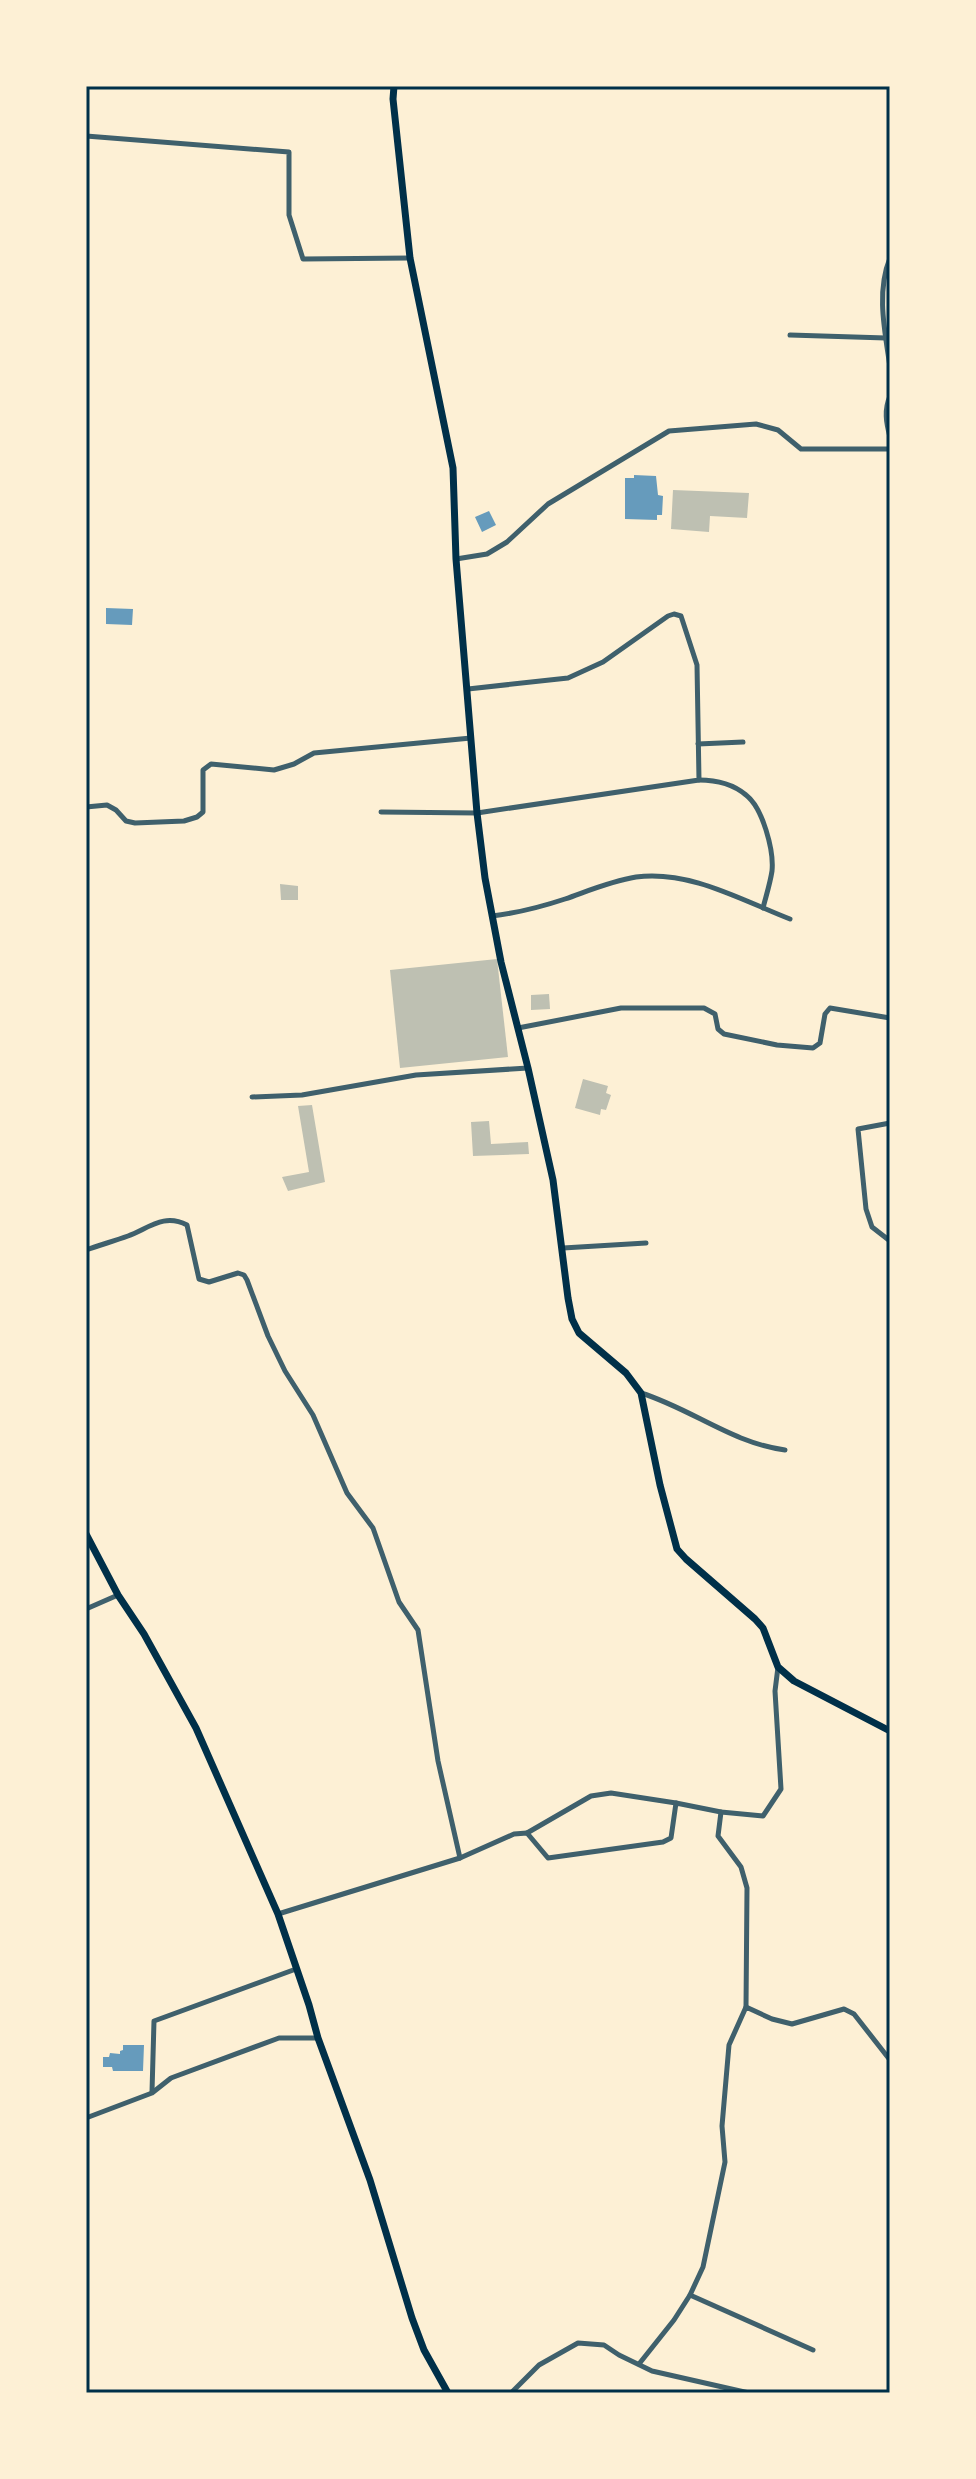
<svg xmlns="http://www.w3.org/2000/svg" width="976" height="2479" font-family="Barlow,sans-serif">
	<rect width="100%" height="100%" fill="#fdf0d5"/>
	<g fill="#669bbc">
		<polygon points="634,475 656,476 658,495 663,496 662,515 657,515 657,520 625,519 625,478 634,478"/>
		<polygon points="489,511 496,525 482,532 475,517"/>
		<polygon points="106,608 133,609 132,625 106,624"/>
		<polygon points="123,2045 144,2045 143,2071 113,2071 112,2067 103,2067 103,2057 109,2057 110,2053 120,2054 120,2051 123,2050"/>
	</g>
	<g fill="#bec0b2">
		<polygon points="673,490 749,493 747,518 710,516 709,532 671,529"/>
		<polygon points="280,884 298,886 298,900 281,900"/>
		<polygon points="497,959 508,1057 400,1068 390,970"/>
		<polygon points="549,994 550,1009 531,1010 531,995"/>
		<polygon points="583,1079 608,1086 606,1093 611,1095 606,1110 601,1109 600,1115 575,1108"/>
		<polygon points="312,1105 325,1182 288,1191 282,1177 309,1172 298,1106"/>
		<polygon points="489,1121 491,1144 528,1142 529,1154 473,1156 471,1122"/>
	</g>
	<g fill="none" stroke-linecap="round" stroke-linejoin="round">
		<g stroke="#3f606c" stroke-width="5">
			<polyline points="86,136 289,152 289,215 303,259 410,258"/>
			<path d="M890 258C876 292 885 332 890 367"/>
			<polyline points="790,335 886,338"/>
			<path d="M890 396C884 410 886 422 890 437"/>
			<polyline points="456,559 487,554 507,542 548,504 669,431 756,424 778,430 801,449 890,449"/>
			<polyline points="698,744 743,742"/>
			<path d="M699 780C715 780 733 784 746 795 763 808 774 851 772 871 770 884 766 896 763 908"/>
			<polyline points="86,807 107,805 116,810 126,821 135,823 184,821 197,817 203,812 203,770 211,764 274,770 294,764 314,753 471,738"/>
			<polyline points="381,812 477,813 699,780 697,665 681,616 674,614 668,616 603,662 568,678 468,689"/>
			<path d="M492 916C517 913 541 907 565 899 588 891 611 881 636 877 690 870 741 900 790 919"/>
			<polyline points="518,1028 621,1008 704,1008 715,1014 718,1029 724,1034 777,1045 813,1048 820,1043 825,1014 830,1008 890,1018"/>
			<polyline points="252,1097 302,1095 416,1075 528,1068"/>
			<polyline points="890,1123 858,1129 866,1209 872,1227 890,1241"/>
			<polyline points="563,1248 646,1243"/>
			<path d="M86 1250C100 1245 114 1241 128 1236 149 1228 164 1213 187 1225L199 1279 209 1282 238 1273 244 1275 247 1280 268 1336 285 1371 313 1415 347 1493 373 1528 399 1602 418 1630 438 1761 460 1858"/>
			<path d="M641 1393C692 1409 732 1443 785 1450"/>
			<polyline points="86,1609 118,1595"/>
			<polyline points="721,1812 718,1836 741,1867 747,1888 746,2007"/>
			<polyline points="527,1833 591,1796 611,1793 676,1803"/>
			<polyline points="278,1914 460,1858 514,1834 527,1833 548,1858 663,1842 671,1838 676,1803 721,1812 763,1816 781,1789 775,1691 778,1667"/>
			<polyline points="152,2092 154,2021 296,1969"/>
			<polyline points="86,2118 152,2093 171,2078 279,2038 318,2038"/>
			<polyline points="690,2295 813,2350"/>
			<polyline points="639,2364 674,2320 690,2295 703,2267 725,2162 722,2126 729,2045 746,2007 772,2019 792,2024 844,2009 854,2014 890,2060"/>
			<polyline points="511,2393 539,2365 578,2343 604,2345 619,2355 652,2371 749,2393"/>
		</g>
		<g stroke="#003049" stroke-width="7">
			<polyline points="394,86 393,99 410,258 453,468 456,559 477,813 485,878 501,962 528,1068 553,1180 568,1298 572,1319 579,1333 626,1373 641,1393 660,1485 677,1549 686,1559 755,1619 763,1628 778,1667 794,1681 890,1731"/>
			<polyline points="86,1534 118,1595 144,1634 196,1728 278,1914 309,2005 318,2038 370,2180 412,2318 424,2350 448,2393"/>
		</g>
	</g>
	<rect width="976" height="2479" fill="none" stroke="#fdf0d5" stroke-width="176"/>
	<rect x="88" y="88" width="800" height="2303" fill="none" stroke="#003049" stroke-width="3"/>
</svg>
